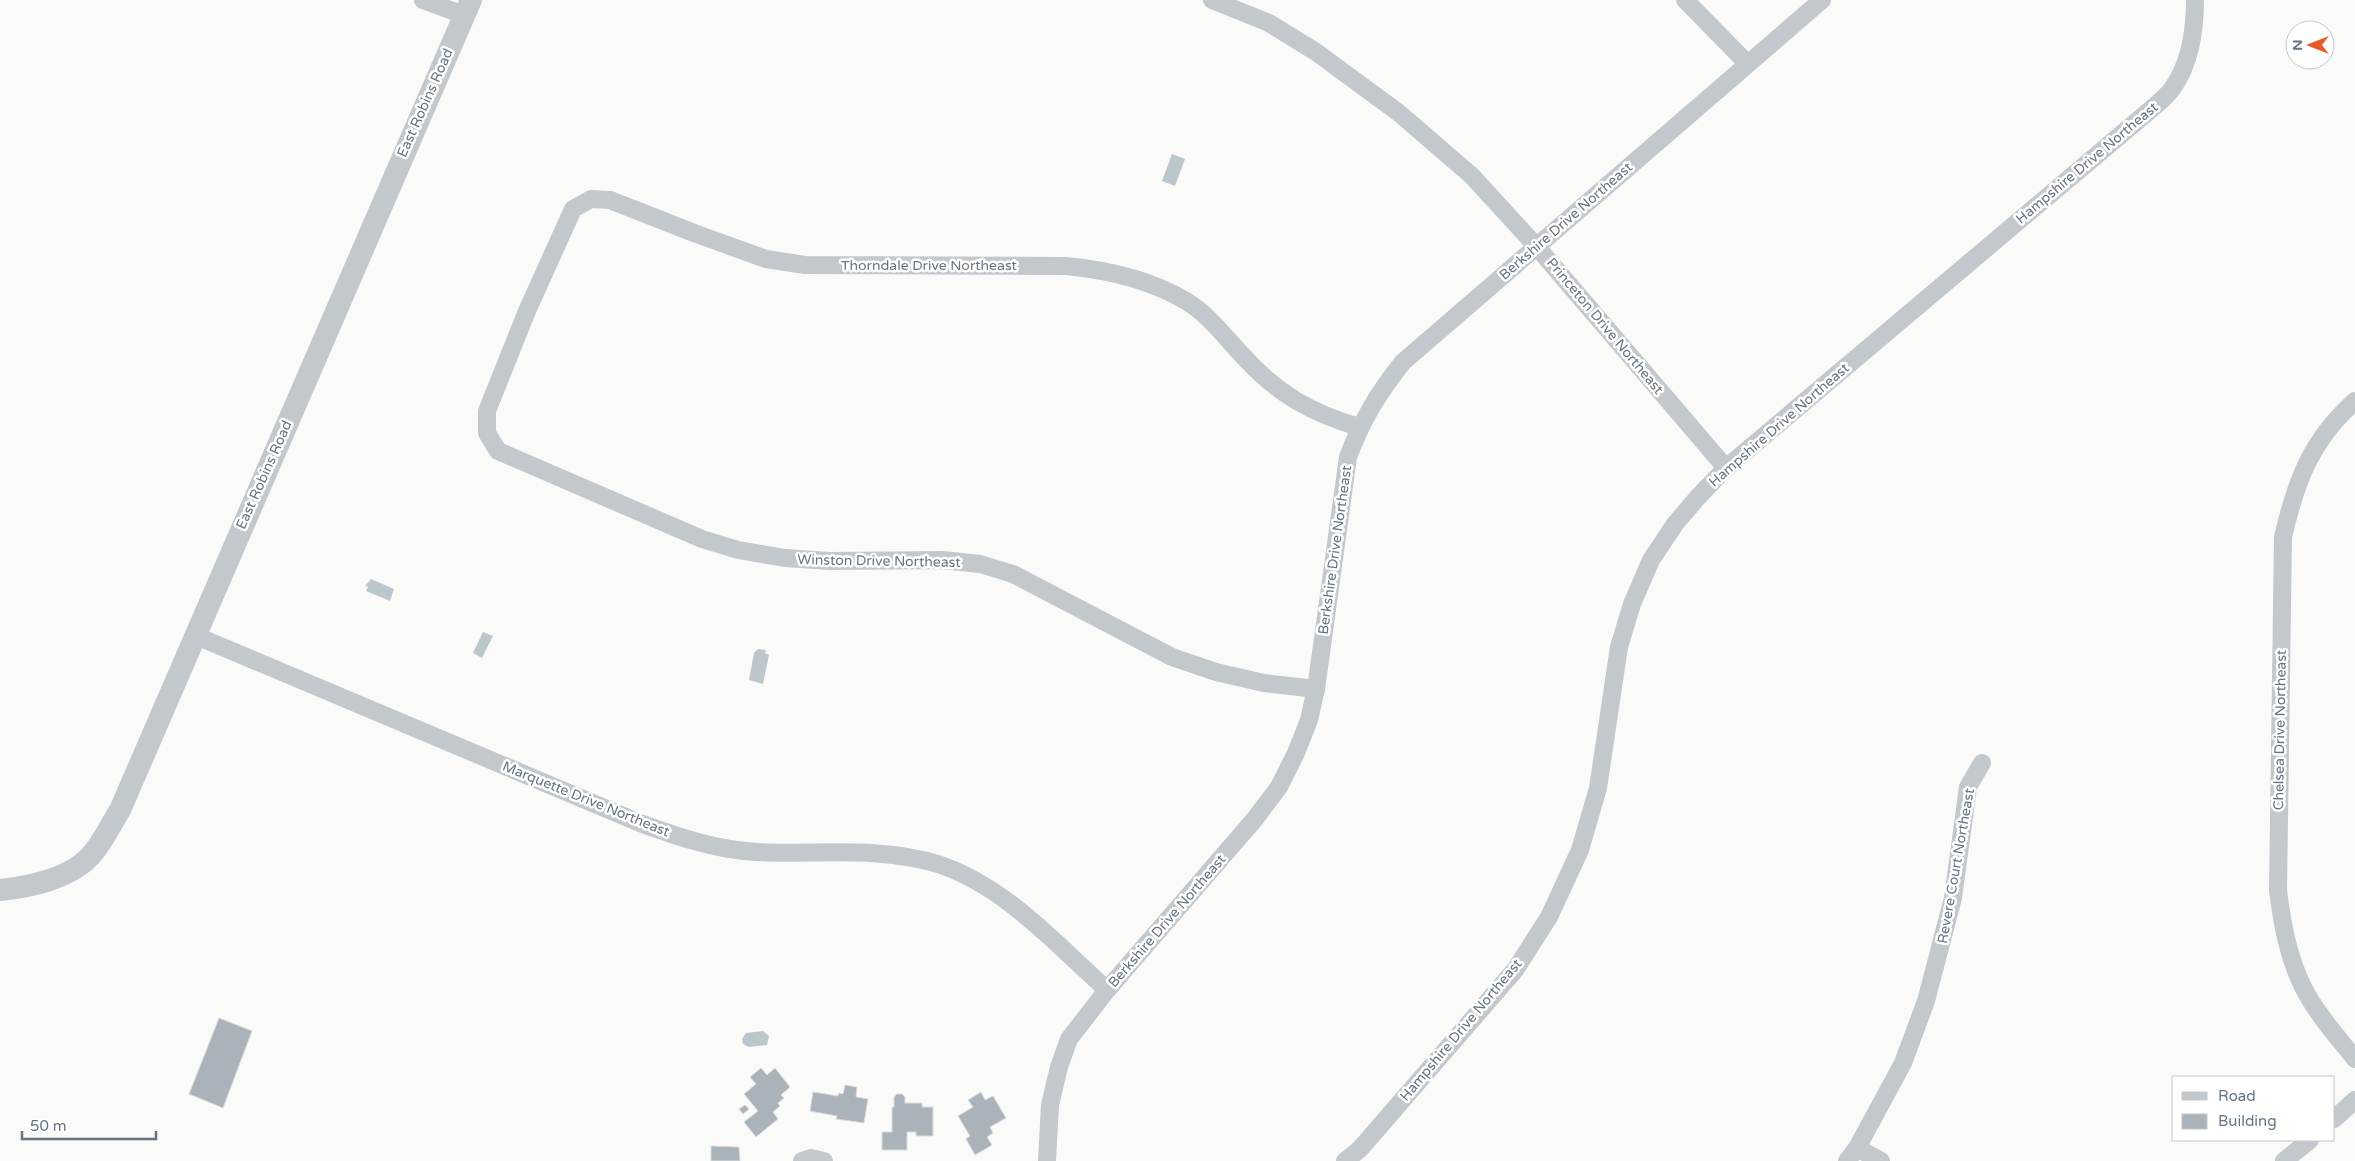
<svg xmlns="http://www.w3.org/2000/svg" width="2355" height="1161" font-family="'Varela Round',sans-serif">
	<rect width="100%" height="100%" fill="#fafaf8"/>
	<g fill="#bcc7cc">
		<polygon points="1172,154 1185,159 1175,186 1162,181"/>
		<polygon points="371,579 394,589 390,601 366,591 368,587 365,586"/>
		<polygon points="483,632 493,636 482,658 473,653"/>
		<polygon points="758,649 766,650 765,653 769,655 763,684 749,680 754,653"/>
		<polygon points="763,1031 769,1036 767,1045 749,1047 743,1044 742,1039 746,1033"/>
	</g>
	<g fill="#aab3b9" stroke="#dcdcda">
		<polygon points="219,1018 252,1031 223,1108 189,1094"/>
		<polygon points="761,1068 767,1075 775,1068 790,1087 781,1095 784,1098 778,1103 780,1106 773,1112 778,1119 756,1137 744,1122 758,1111 744,1094 756,1084 750,1077"/>
		<polygon points="845,1085 857,1087 856,1097 868,1099 864,1123 836,1119 837,1116 810,1111 813,1092 838,1096 839,1093 843,1094"/>
		<polygon points="981,1092 985,1100 993,1096 1006,1118 990,1127 993,1133 987,1137 992,1145 975,1155 966,1139 970,1136 958,1116 973,1107 968,1100"/>
		<polygon points="897,1094 902,1094 905,1097 905,1103 922,1103 922,1107 933,1107 933,1136 916,1136 916,1132 907,1132 907,1150 882,1150 882,1132 892,1132 892,1107 894,1107 894,1097"/>
		<polygon points="745,1105 749,1109 743,1114 739,1109"/>
		<polygon points="711,1146 739,1147 740,1161 711,1161"/>
	</g>
	<g fill="none" stroke-linecap="round" stroke-linejoin="round">
		<g stroke="#c3c8cc" stroke-width="18">
			<polyline points="423,0 464,15"/>
			<polyline points="1212,0 1269,23 1316,52 1399,113 1472,176 1537,247 1726,468"/>
			<polyline points="1685,0 1747,63"/>
			<path d="M2355 401C2311 440 2296 481 2283 537L2278 890C2282 923 2288 957 2303 987 2316 1013 2337 1036 2355 1059"/>
			<path d="M194 635 640 823C678 837 717 850 757 852 817 855 880 846 938 864 1005 886 1056 944 1107 990"/>
			<path d="M1316 689 1264 683 1216 672 1172 657 1013 574 980 564 942 560 830 561 785 558 738 550 702 539 498 451 487 433V411L527 311 573 209 591 199 610 200 694 233 766 259 805 265 1066 266C1108 270 1149 279 1186 301 1208 314 1226 338 1244 357 1278 394 1311 413 1359 427"/>
			<polyline points="2334,1119 2355,1100"/>
			<polyline points="1857,1148 1881,1161"/>
			<polyline points="802,1161 811,1158 824,1161"/>
			<path d="M1047 1161 1050 1105 1059 1067 1069 1039 1107 990 1254 820 1279 787 1296 753 1309 720 1316 689 1348 457C1362 420 1378 393 1403 362L1822 0"/>
			<path d="M1345 1161 1360 1149 1515 970 1549 917 1580 850 1598 788 1619 647 1632 604 1651 560 1675 524 1698 497 1726 468 2149 111C2157 104 2168 96 2174 86 2190 62 2195 28 2195 0"/>
			<polyline points="1847,1161 1857,1148 1903,1063 1926,1001 1953,898 1968,787 1982,763"/>
			<polyline points="2284,1161 2310,1140"/>
		</g>
		<path stroke="#c3c8cc" stroke-width="22" d="M0 890C30 887 73 878 93 853 104 840 111 824 120 810L471 0"/>
	</g>
	<g text-anchor="middle" dominant-baseline="central" stroke-width="5" stroke-linejoin="round" paint-order="stroke">
		<g font-size="14" fill="#647583" stroke="#fff">
			<text transform="translate(425 103) rotate(-66)">East Robins Road</text>
			<text transform="translate(2087 163) rotate(-40)">Hampshire Drive Northeast</text>
			<text transform="translate(1566 221) rotate(-41)">Berkshire Drive Northeast</text>
			<text x="929" y="265">Thorndale Drive Northeast</text>
			<text transform="translate(1605 326) rotate(50)">Princeton Drive Northeast</text>
			<text transform="translate(1779 425) rotate(-41)">Hampshire Drive Northeast</text>
			<text transform="translate(264 475) rotate(-66)">East Robins Road</text>
			<text transform="translate(1335 550) rotate(-82)">Berkshire Drive Northeast</text>
			<text transform="translate(879 561) rotate(1)">Winston Drive Northeast</text>
			<text transform="translate(2280 730) rotate(-89)">Chelsea Drive Northeast</text>
			<text transform="translate(586 799) rotate(22)">Marquette Drive Northeast</text>
			<text transform="translate(1956 866) rotate(-80)">Revere Court Northeast</text>
			<text transform="translate(1167 921) rotate(-49)">Berkshire Drive Northeast</text>
			<text transform="translate(1461 1030) rotate(-50)">Hampshire Drive Northeast</text>
		</g>
	</g>
	<rect x="2172" y="1076" width="162" height="65" fill="#ffffff" stroke="#c1c8cd"/>
	<rect x="2182" y="1092" width="25" height="8" fill="#c3c8cc" stroke="#c1c8cd"/>
	<text x="2218" y="1101" font-size="15" fill="#647583">Road</text>
	<rect x="2182" y="1114" width="25" height="15" fill="#aab3b9" stroke="#c1c8cd"/>
	<text x="2218" y="1126" font-size="15" fill="#647583">Building</text>
	<g transform="translate(2310 45) rotate(270)"><circle r="24" fill="#ffffff" stroke="#c1c8cd"/>
	<path d="M0-4L9 19L0 12L-9 19Z" fill="#e75a2a"/>
	<text y="-8" font-size="14" font-weight="bold" text-anchor="middle" fill="#647583">N</text>
	</g>
	<path d="M22 1131v8h134v-8" fill="none" stroke="#647583" stroke-width="2.5"/>
	<text x="30" y="1131" font-size="15" fill="#647583" stroke="#ffffff" stroke-width="4" paint-order="stroke">50 m</text>
</svg>
